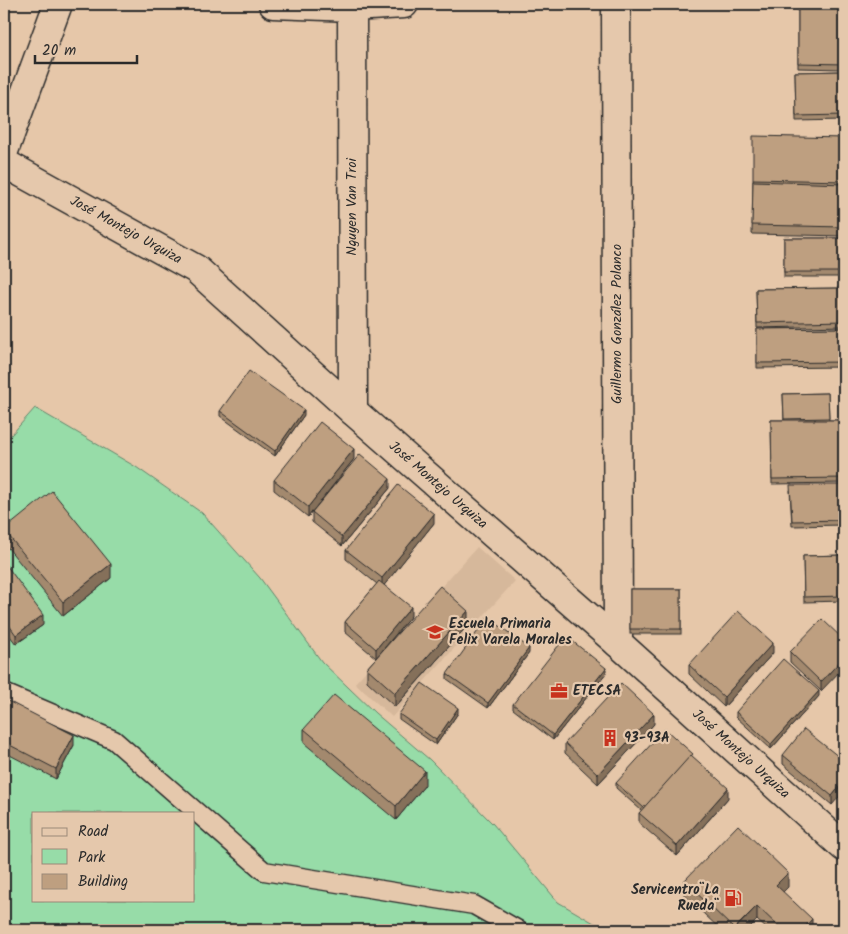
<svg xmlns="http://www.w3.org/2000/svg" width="848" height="934" font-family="Kalam,sans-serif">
	<rect width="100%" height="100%" fill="#e6c7a9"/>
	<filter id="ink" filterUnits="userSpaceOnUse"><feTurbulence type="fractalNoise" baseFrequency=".02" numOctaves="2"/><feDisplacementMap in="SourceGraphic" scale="10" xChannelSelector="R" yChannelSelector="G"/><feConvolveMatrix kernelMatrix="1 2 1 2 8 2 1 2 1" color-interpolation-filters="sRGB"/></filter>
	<g filter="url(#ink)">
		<polygon fill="#d6b89b" points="477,547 515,581 392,717 355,683"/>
		<path fill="#97dca8" stroke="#61846a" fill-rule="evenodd" d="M35 408 136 467 202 513 260 578 322 662 375 713 430 760 493 824 558 902 606 930H4V443ZM34 813H194V900H34Z"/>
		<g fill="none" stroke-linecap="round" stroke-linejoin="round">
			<g stroke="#2b2b2b" stroke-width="21">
				<polyline id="lane" points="4,693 114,740 264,871 474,905 518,930"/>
			</g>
			<g stroke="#2b2b2b" stroke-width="31">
				<g id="street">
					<polyline points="273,4 352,7 404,4"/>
					<polyline points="352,4 353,411"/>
					<polyline points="616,4 618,643"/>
					<polyline points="4,151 58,4"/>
					<polyline points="4,163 196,269 353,411 618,643 844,847"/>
				</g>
			</g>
			<use href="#lane" stroke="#e5c8ac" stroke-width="18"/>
			<use href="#street" stroke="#e5c8ac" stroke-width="28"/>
		</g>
		<g fill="#a3896e" stroke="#2b2b2b">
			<polygon points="798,4 844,4 844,69 798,68"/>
			<polygon points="844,71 844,120 796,121 795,72"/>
			<polygon points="844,138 844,236 752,234 753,179"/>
			<rect x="784" y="238" width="60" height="39"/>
			<polygon points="844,288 844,326 757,328 756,289"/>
			<polygon points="844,328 844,367 757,368 757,329"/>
			<polygon points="828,393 829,420 844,420 844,483 772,484 771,420 784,420 783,394"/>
			<polygon points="220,411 304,415 275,456 220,416"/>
			<polygon points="354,459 308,517 274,490 274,480"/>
			<polygon points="844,485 844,525 792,526 790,490"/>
			<polygon points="390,488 342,546 312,522 312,512"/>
			<polygon points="434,523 384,585 411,616 383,650 468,625 395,707 367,681 367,668 376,658 345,632 345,622 377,584 346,559 346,550"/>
			<polygon points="4,530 111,578 63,616 4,543"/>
			<polygon points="844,555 844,601 804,602 803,556"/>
			<polygon points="4,562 43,625 16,644 4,628"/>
			<rect x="630" y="589" width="51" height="45"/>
			<polygon points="844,640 821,691 790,662 790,652"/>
			<polygon points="529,653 488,708 447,679 447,674"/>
			<polygon points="773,653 724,707 689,674 689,665"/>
			<polygon points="843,671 844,671 844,700 842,699"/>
			<polygon points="606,673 553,740 513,709 513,704"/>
			<polygon points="819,696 771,749 736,717 736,712"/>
			<polygon points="4,704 74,745 56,779 4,752"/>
			<polygon points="458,713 436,745 399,719 399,714"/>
			<polygon points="654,724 598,784 565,753 565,743"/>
			<polygon points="304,729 425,785 396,820 304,743"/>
			<polygon points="783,755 844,761 832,805 783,764"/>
			<polygon points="693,757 728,798 677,856 639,823 639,813 642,811 616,788 616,783"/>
			<polygon points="684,881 788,887 783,892 812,930 768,930 757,920 747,930 721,930 684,895"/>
		</g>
		<g fill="#856f5a" stroke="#2b2b2b">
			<polygon points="304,410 304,415 275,456 275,451"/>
			<polygon points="354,449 354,459 308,517 308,507"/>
			<polygon points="390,479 390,488 342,546 342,537"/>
			<polygon points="434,514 434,523 382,588 382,578"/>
			<polygon points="111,564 111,578 63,616 63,602"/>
			<polygon points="411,607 411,616 376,658 376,649"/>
			<polygon points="468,611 468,625 395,707 395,693"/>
			<polygon points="43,615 43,625 16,644 16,635"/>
			<polygon points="773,643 773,653 724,707 724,697"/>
			<polygon points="529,648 529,653 488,708 488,703"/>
			<polygon points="844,657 844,667 821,691 821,682"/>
			<polygon points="606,668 606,673 553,740 553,735"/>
			<polygon points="819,691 819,696 771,749 771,744"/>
			<polygon points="458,708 458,713 436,745 436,740"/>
			<polygon points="654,714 654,724 598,784 598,774"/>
			<polygon points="74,735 74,745 56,779 56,769"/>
			<polygon points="425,771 425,785 396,820 396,806"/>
			<polygon points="844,781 844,791 832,805 832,796"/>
			<polygon points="728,788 728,798 677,856 677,846"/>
			<polygon points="788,873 788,887 776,899 776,885"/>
			<polygon points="757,906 757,920 747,930 734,930"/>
			<polygon points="812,919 812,930 802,930"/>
		</g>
		<g fill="#be9f80" stroke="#2b2b2b">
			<polygon points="798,4 844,4 844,64 798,63"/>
			<polygon points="844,71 844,115 796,116 795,72"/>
			<polygon points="753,136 844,138 844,181 753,179"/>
			<polygon points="753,181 844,184 844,227 752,225"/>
			<rect x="784" y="238" width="60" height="34"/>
			<polygon points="844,288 844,321 757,323 756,289"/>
			<polygon points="844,328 844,362 757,363 757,329"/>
			<polygon points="249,371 304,410 275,451 220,411"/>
			<polygon points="828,393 829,418 784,419 783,394"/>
			<polygon points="771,420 844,420 844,478 772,479"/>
			<polygon points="320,422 354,449 308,507 274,480"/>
			<polygon points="360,454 390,479 342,537 312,512"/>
			<polygon points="398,485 434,514 382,578 346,550"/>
			<polygon points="790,485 844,485 844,520 792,521"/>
			<polygon points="52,491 111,564 63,602 4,530"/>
			<polygon points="844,555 844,596 804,597 803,556"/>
			<polygon points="4,562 43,615 16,635 4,618"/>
			<polygon points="379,581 411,607 376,649 345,622"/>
			<polygon points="440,586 468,611 395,693 367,668"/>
			<rect x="630" y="589" width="51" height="40"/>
			<polygon points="738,611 773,643 724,697 689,665"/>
			<polygon points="488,617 529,648 488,703 447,674"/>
			<polygon points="822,619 844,640 844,657 821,682 790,652"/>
			<polygon points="566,636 606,668 553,735 513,704"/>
			<polygon points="783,659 819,691 771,744 736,712"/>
			<polygon points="843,671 844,671 844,695 842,694"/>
			<polygon points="422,683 458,708 436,740 399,714"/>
			<polygon points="621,683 654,714 598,774 565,743"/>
			<polygon points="334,695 425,771 396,806 304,729"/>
			<polygon points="6,700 74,735 56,769 4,742 4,704"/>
			<polygon points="665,729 693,754 644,808 616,783"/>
			<polygon points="804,729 844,761 844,781 832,796 783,755"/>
			<polygon points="691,755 728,788 677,846 639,813"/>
			<polygon points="738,825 788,873 776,885 812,919 802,930 782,930 757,906 734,929 684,881"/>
		</g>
	</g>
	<defs>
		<g id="school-bare" transform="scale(1.35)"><path d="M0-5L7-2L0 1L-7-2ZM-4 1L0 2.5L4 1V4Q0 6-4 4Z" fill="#c8321e" stroke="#e5c8ac" stroke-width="2.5" paint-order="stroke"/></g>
		<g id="office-bare" transform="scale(1.35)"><path d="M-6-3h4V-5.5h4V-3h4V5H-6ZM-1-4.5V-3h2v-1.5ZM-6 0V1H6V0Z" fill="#c8321e" stroke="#e5c8ac" stroke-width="2.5" paint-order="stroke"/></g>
		<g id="building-bare" transform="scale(1.35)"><path d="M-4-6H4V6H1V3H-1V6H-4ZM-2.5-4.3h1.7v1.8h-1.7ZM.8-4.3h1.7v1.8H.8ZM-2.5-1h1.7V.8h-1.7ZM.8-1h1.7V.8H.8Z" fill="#c8321e" stroke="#e5c8ac" stroke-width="2.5" paint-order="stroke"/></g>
		<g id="fuel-bare" transform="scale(1.35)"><path d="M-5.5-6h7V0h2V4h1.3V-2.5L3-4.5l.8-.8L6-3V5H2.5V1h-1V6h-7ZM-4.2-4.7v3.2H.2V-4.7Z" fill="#c8321e" stroke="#e5c8ac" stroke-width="2.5" paint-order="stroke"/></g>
	</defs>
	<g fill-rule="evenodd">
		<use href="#school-bare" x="435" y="632"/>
		<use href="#office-bare" x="559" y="691"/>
		<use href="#building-bare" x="610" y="738"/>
		<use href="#fuel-bare" x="733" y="898"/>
	</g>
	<g text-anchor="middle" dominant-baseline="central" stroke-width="4.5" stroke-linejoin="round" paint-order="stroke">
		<g font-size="14" fill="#2b2b2b" stroke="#e5c8ac">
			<text transform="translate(352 207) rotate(-90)">Nguyen Van Troi</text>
			<text transform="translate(126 230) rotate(29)">José Montejo Urquiza</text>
			<text transform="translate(617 324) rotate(-90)">Guillermo González Polanco</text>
			<text transform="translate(438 485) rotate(41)">José Montejo Urquiza</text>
			<text transform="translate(741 754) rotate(42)">José Montejo Urquiza</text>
		</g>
		<g font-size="14" font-weight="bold" fill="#2b2b2b" stroke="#e5c8ac" text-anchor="start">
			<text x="449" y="624">Escuela Primaria<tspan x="449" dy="16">Felix Varela Morales</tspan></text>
			<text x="573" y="691">ETECSA</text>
			<text x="624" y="738">93-93A</text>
			<text x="719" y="890" text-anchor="end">Servicentro¨La<tspan x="719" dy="16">Rueda¨</tspan></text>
		</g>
	</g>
	<rect width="848" height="934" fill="none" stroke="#e5c8ac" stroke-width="20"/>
	<rect x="10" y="10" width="828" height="914" fill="none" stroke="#2b2b2b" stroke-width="2" filter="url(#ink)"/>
	<rect x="32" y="812" width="162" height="90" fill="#e5c8ac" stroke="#9b8978"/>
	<rect x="42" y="828" width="25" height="8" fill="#e5c8ac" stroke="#9b8978"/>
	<text x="78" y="836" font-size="15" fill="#2b2b2b">Road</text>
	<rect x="42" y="849" width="25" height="15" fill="#97dca8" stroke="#9b8978"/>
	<text x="78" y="862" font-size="15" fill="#2b2b2b">Park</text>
	<rect x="42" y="874" width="25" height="15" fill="#be9f80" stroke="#9b8978"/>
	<text x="78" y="886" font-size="15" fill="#2b2b2b">Building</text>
	<path d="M35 55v8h102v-8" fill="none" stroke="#2b2b2b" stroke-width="2.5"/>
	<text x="42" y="55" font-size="15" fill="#2b2b2b" stroke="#e5c8ac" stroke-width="4" paint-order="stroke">20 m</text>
</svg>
